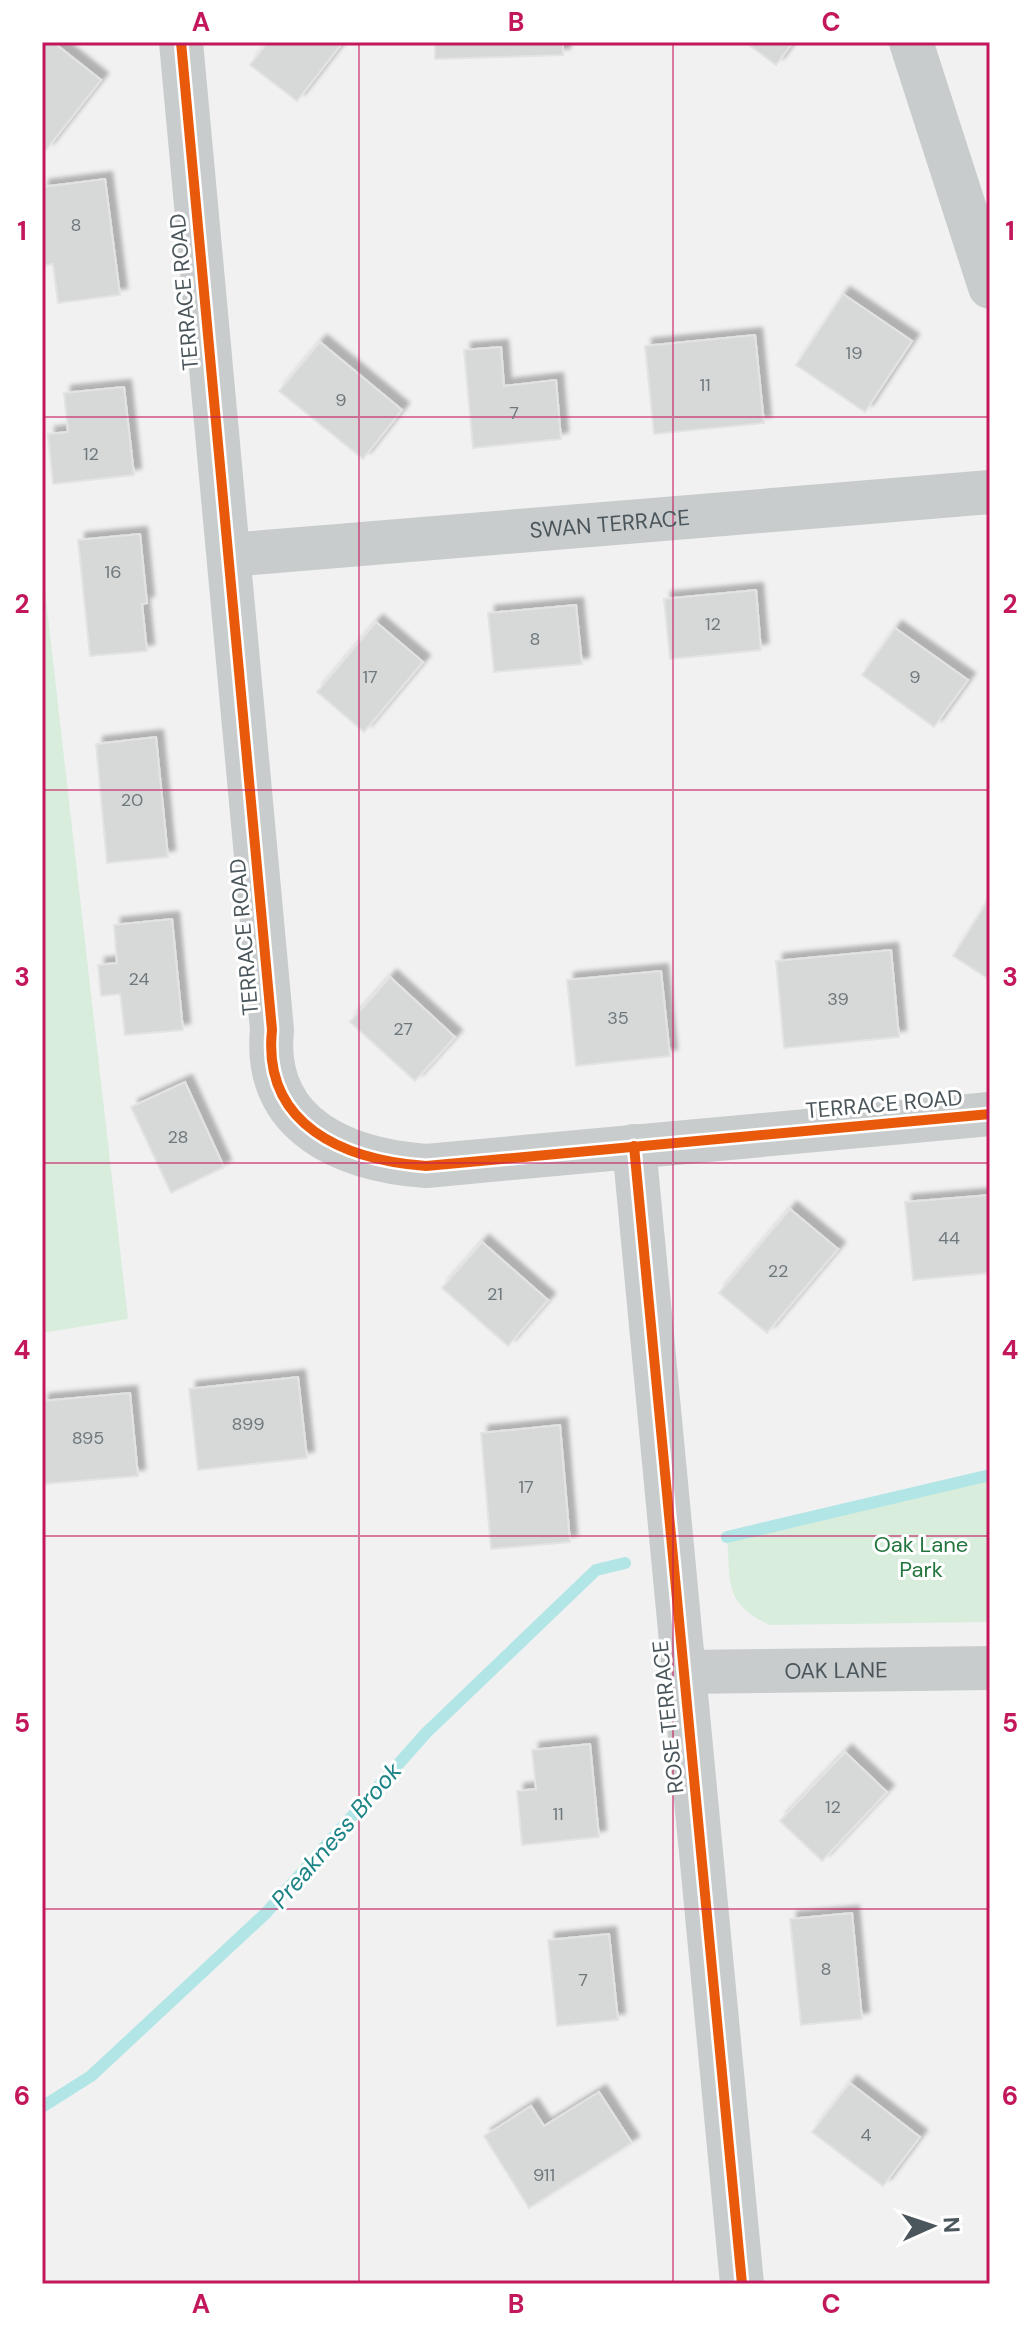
<svg xmlns="http://www.w3.org/2000/svg" width="1032" height="2326" font-family="'DM Sans',sans-serif">
	<defs>
		<filter id="shadow"><feDropShadow dx="7" dy="-7" stdDeviation="2" flood-color="#0004"/></filter>
	</defs>
	<rect width="100%" height="100%" fill="#f1f1f1"/>
	<g fill="#d9eddd">
		<polygon points="42,564 128,1319 42,1333"/>
		<path d="M990 1475V1622L770 1625C723 1603 731 1583 727 1537Z"/>
	</g>
	<g fill="none" stroke-linecap="round" stroke-linejoin="round">
		<g stroke="#b2e5e6" stroke-width="12">
			<polyline points="727,1537 990,1475"/>
			<polyline points="42,2107 91,2076 266,1913 426,1733 596,1570 625,1563"/>
		</g>
	</g>
	<g fill="#d7d9d9" stroke="#e3e3e4" stroke-width="2" filter="url(#shadow)">
		<polygon points="42,42 53,42 101,80 46,150 42,147"/>
		<polygon points="268,42 343,42 297,101 250,65"/>
		<polygon points="435,42 563,42 563,55 435,59"/>
		<polygon points="745,42 793,42 776,65"/>
		<polygon points="105,179 120,295 58,303 53,264 42,266 42,187"/>
		<polygon points="843,294 912,341 865,412 796,365"/>
		<polygon points="755,335 764,423 654,434 645,346"/>
		<polygon points="320,342 402,410 363,459 279,391"/>
		<polygon points="501,347 504,386 556,380 561,439 473,448 464,350"/>
		<polygon points="124,387 134,475 53,484 48,434 68,432 64,393"/>
		<polygon points="140,534 147,603 142,604 147,651 90,656 78,540"/>
		<polygon points="756,590 761,650 670,659 664,599"/>
		<polygon points="576,605 582,664 494,672 488,613"/>
		<polygon points="376,622 423,662 364,732 317,692"/>
		<polygon points="895,628 968,680 934,727 862,675"/>
		<polygon points="156,737 168,857 107,863 96,744"/>
		<polygon points="990,897 990,980 953,956"/>
		<polygon points="172,919 183,1030 125,1035 120,994 101,996 98,965 117,963 114,925"/>
		<polygon points="891,950 899,1037 784,1048 776,961"/>
		<polygon points="661,971 670,1056 576,1066 567,980"/>
		<polygon points="390,977 455,1037 415,1081 350,1022"/>
		<polygon points="185,1082 224,1167 171,1193 131,1107"/>
		<polygon points="990,1195 990,1273 913,1280 905,1202"/>
		<polygon points="790,1209 838,1249 767,1333 719,1293"/>
		<polygon points="482,1242 548,1300 508,1346 442,1288"/>
		<polygon points="298,1377 307,1458 198,1470 189,1389"/>
		<polygon points="130,1393 138,1476 42,1484 42,1401"/>
		<polygon points="560,1425 570,1542 491,1549 481,1433"/>
		<polygon points="590,1744 599,1837 522,1845 517,1791 536,1789 532,1750"/>
		<polygon points="845,1752 887,1792 822,1861 780,1821"/>
		<polygon points="852,1913 862,2019 801,2025 790,1919"/>
		<polygon points="609,1934 618,2020 557,2026 548,1940"/>
		<polygon points="850,2083 920,2137 883,2186 812,2132"/>
		<polygon points="599,2092 632,2143 529,2208 484,2136 531,2106 544,2126"/>
	</g>
	<g fill="none" stroke-linecap="round" stroke-linejoin="round">
		<g stroke="#c9cccd" stroke-width="44">
			<path d="M181 42 272 1030C262 1126 345 1160 426 1166L990 1114"/>
			<polyline points="911,42 990,287"/>
			<path id="s1" d="M229 555 990 492"/>
			<polyline points="634,1146 742,2284"/>
			<path id="s2" d="M684 1672 990 1668"/>
		</g>
		<g stroke="#fff" stroke-width="15">
			<g id="cycleway">
				<path d="M181 42 272 1030C262 1126 345 1160 426 1166L990 1114"/>
				<polyline points="634,1146 742,2284"/>
			</g>
		</g>
		<use href="#cycleway" stroke="#e8590c" stroke-width="10"/>
	</g>
	<path fill="none" stroke="#c2185b" stroke-width="2" stroke-opacity="0.55" d="M359 42V2284M673 42V2284M42 417H990M42 790H990M42 1163H990M42 1536H990M42 1909H990"/>
	<g text-anchor="middle" dominant-baseline="central" stroke-width="6" stroke-linejoin="round" paint-order="stroke">
		<g font-size="18" fill="#6f787c">
			<text x="76" y="225">8</text>
			<text x="854" y="353">19</text>
			<text x="705" y="385">11</text>
			<text x="341" y="400">9</text>
			<text x="514" y="413">7</text>
			<text x="91" y="454">12</text>
			<text x="113" y="572">16</text>
			<text x="713" y="624">12</text>
			<text x="535" y="639">8</text>
			<text x="370" y="677">17</text>
			<text x="915" y="677">9</text>
			<text x="132" y="800">20</text>
			<text x="139" y="979">24</text>
			<text x="838" y="999">39</text>
			<text x="618" y="1018">35</text>
			<text x="403" y="1029">27</text>
			<text x="178" y="1137">28</text>
			<text x="949" y="1238">44</text>
			<text x="778" y="1271">22</text>
			<text x="495" y="1294">21</text>
			<text x="248" y="1424">899</text>
			<text x="88" y="1438">895</text>
			<text x="526" y="1487">17</text>
			<text x="833" y="1807">12</text>
			<text x="558" y="1814">11</text>
			<text x="826" y="1969">8</text>
			<text x="583" y="1980">7</text>
			<text x="866" y="2135">4</text>
			<text x="544" y="2175">911</text>
		</g>
		<g font-size="22" fill="#4a565b" stroke="#fff">
			<text transform="translate(184 292) rotate(-95)">TERRACE ROAD</text>
			<text stroke="none"><textPath href="#s1" startOffset="382">SWAN TERRACE</textPath></text>
			<text transform="translate(244 937) rotate(-95)">TERRACE ROAD</text>
			<text transform="translate(884 1104) rotate(-5)">TERRACE ROAD</text>
			<text stroke="none"><textPath href="#s2" startOffset="152">OAK LANE</textPath></text>
			<text transform="translate(668 1717) rotate(-96)">ROSE TERRACE</text>
		</g>
		<g font-size="22" fill="#23753d" stroke="#fff">
			<text x="921" y="1544">Oak Lane<tspan x="921" dy="25">Park</tspan></text>
		</g>
		<g font-size="24" font-style="italic" fill="#1c8386" stroke="#fff">
			<text transform="translate(336 1835) rotate(-49)">Preakness Brook</text>
		</g>
	</g>
	<rect width="1032" height="2326" fill="none" stroke="#ffffff" stroke-width="88"/>
	<g transform="translate(932 2226) rotate(87)" stroke="#ffffff" stroke-width="6" paint-order="stroke">
	<path d="M0-6L14 30L0 20L-14 30Z" fill="#4a565b"/>
	<text y="-12" font-size="22" font-weight="bold" text-anchor="middle" fill="#4a565b">N</text>
	</g>
	<rect x="44" y="44" width="944" height="2238" fill="none" stroke="#c2185b" stroke-width="3"/>
	<g font-size="26" text-anchor="middle" font-weight="bold" fill="#c2185b">
		<text x="201" y="31">A</text>
		<text x="516" y="31">B</text>
		<text x="831" y="31">C</text>
		<text x="22" y="240">1</text>
		<text x="1010" y="240">1</text>
		<text x="22" y="613">2</text>
		<text x="1010" y="613">2</text>
		<text x="22" y="986">3</text>
		<text x="1010" y="986">3</text>
		<text x="22" y="1359">4</text>
		<text x="1010" y="1359">4</text>
		<text x="22" y="1732">5</text>
		<text x="1010" y="1732">5</text>
		<text x="22" y="2105">6</text>
		<text x="1010" y="2105">6</text>
		<text x="201" y="2313">A</text>
		<text x="516" y="2313">B</text>
		<text x="831" y="2313">C</text>
	</g>
</svg>
